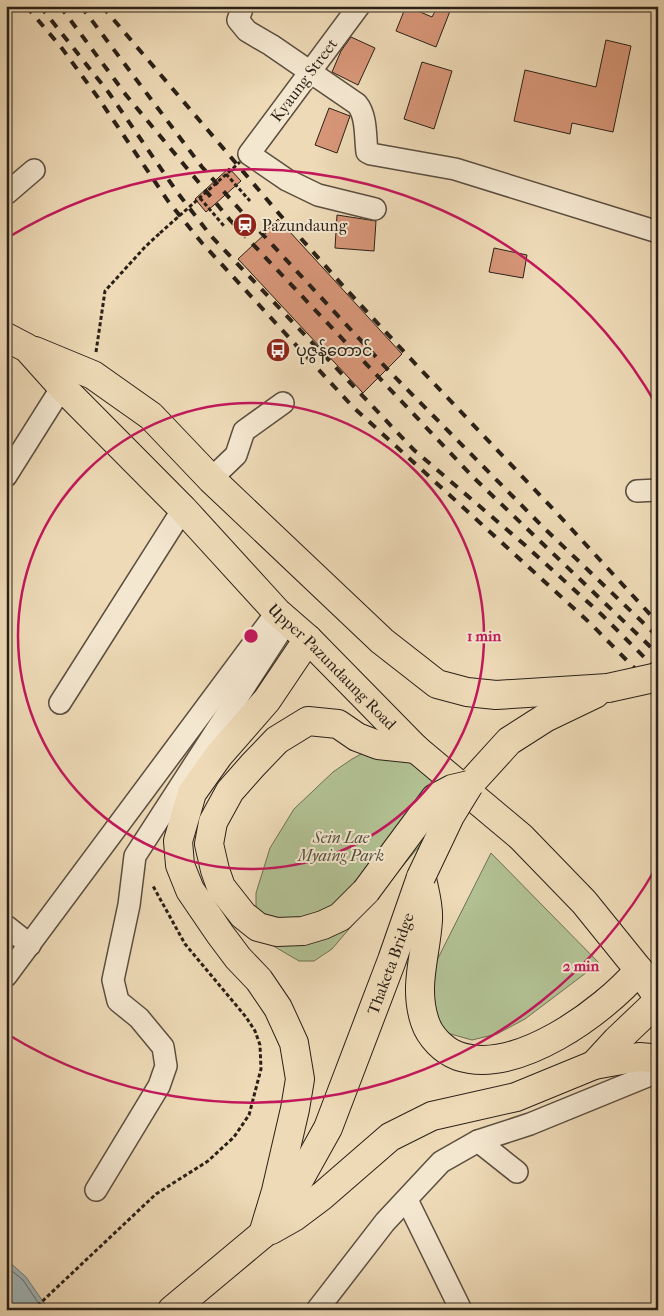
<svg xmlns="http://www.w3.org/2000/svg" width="664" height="1316" font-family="'IM FELL French Canon','Noto Sans Myanmar',serif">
	<rect width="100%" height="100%" fill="#eedab7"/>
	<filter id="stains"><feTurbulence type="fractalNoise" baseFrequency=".004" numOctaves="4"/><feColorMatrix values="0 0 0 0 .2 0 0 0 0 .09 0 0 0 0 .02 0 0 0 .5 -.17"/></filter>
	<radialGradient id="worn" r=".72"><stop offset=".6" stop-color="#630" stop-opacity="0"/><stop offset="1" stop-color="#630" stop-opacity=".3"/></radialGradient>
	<g fill="#b2c193" stroke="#6e7055">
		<polygon points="388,742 457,802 332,949 314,961 299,961 270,944 256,914 256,893 270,848 294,809 333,772 352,759 374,747"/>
		<polygon points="491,853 599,963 525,1019 497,1034 472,1040 447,1033 429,1015 427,980"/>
	</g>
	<polygon fill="#a0b7bb" stroke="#717b79" points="6,1259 26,1277 49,1310 6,1310"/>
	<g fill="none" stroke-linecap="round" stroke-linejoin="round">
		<polyline stroke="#656c69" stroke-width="1" points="6,1266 23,1280 43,1310"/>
	</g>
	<g fill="#d79678" stroke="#2a2017">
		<polygon points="406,6 432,17 438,6 452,6 436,47 396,31"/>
		<polygon points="351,37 375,48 358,85 332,72 341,51"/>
		<polygon points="606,40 631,46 613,132 572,123 570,134 514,121 525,70 596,87"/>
		<polygon points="422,62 452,71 434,129 404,119"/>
		<polygon points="329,108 350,116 337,153 315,145"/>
		<polygon points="229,168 241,181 206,212 195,199"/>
		<polygon points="337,215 376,221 374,251 335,248"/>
		<polygon points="278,219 402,354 363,393 238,259 266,233 265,232"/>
		<polygon points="494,248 527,255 523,278 489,272"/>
	</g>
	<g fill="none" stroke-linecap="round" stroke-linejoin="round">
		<g stroke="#5b4e3f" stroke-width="24">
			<g id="minor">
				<path d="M243 6 238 20 247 31 271 45 357 104C367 116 365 137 367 152L371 154 455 169 658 232"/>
				<polyline points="359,6 249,154 287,180 318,195 375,209"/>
				<polyline points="6,194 34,170"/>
				<polyline points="6,476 62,387"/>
				<polyline points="211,479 236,455 244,431 283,403"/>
				<polyline points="637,491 658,490"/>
				<polyline points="60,703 183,509"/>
				<polyline points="6,926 30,945"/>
				<polyline points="6,976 277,612"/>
				<polyline points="478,1141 517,1172"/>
				<polyline points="96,1190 159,1086 166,1066 163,1047 139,1018 118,1001 113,980 129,905 135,856 287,621"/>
				<polyline points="407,1200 461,1310"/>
				<polyline points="317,1310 385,1222 441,1162 478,1141 530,1124 650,1075 658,1069"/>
			</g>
		</g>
		<g stroke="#2a2017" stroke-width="30">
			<g id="major">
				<path id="s1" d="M6 337 27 348 62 387 183 509 277 612 308 639 416 749 521 837 584 902 639 970 658 997"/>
				<polyline points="35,351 93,375 151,416 211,479 382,641 437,684 467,692 496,695 608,688"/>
				<polyline points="469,785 509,741 545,718 595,694"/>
				<path d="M422 879C425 893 429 906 428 920 426 955 413 987 425 1022 430 1037 444 1051 458 1056 516 1076 603 1012 639 970"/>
				<polyline points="366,891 340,917 323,925 303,931 277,932 258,927 243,915 221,887 215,870 209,844 213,822 230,791 253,765 277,740 308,721 338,724 357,737 378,745 416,749"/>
				<polyline points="594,1065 617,1040 658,1001"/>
				<polyline points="271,1230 294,1217 322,1196 390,1137 432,1116 516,1097 594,1065 639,1057 651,1058 658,1061"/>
				<polyline points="263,1234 276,1191 295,1109 300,1079 294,1043 278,1008 259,980 238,958 220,934 190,890 180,865 178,841 192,793 219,755 267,700 308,639"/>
				<path id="s2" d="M172 1310 263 1234 299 1180 328 1128 392 960 421 877"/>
			</g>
		</g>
		<g stroke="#2a2017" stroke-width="3" stroke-dasharray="4 2.5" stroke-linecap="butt">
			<polyline points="226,174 250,201"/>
			<polyline points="200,198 224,226"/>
			<polyline points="96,352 105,291 145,247 160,233"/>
			<polyline points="33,1310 156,1194 208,1161 234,1137 249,1115 261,1069 260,1045 255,1031 246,1017 185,944 153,886"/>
		</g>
		<use href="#minor" stroke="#f4e7d0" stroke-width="21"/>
		<use href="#major" stroke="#eedab7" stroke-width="28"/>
		<g stroke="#2a2017" stroke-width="4" stroke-dasharray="9 9" stroke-linecap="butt">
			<polyline points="26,6 61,47 99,99 168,201 202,243 353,407 591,624 658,692"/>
			<polyline points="40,6 109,93 177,192 211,236 414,450 526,546 602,615 658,671"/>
			<polyline points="60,6 126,95 230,220 474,478 658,654"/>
			<polyline points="81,6 202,167 241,211 390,372 543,527 658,637"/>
			<polyline points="102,6 281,216 345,288 407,355 554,510 658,623"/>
		</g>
		<g stroke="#2a2017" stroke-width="30" stroke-linecap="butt">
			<g id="major-bridge">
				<polyline points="608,688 658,677"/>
				<polyline points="421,877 450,816 469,785"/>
				<polyline points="366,891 435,798 452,789 469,785"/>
			</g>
		</g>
		<polyline stroke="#2a2017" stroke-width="3" stroke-dasharray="4 2.5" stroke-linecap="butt" points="160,233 240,162"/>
		<use href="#major-bridge" stroke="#eedab7" stroke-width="28"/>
	</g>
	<g fill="none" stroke="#c2185b" stroke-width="2.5">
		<circle cx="251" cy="636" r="233"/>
		<path d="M657 866A467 467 0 0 1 7 1034M7 238A467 467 0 0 1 657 406"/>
	</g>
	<defs>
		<g id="station-disc" transform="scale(1.25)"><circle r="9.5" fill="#8f2418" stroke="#f4e7d0"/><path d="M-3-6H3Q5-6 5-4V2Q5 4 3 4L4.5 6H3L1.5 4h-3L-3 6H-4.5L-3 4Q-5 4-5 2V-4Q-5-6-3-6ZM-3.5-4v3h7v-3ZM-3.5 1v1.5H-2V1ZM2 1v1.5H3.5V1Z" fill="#fff"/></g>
		<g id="bus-disc" transform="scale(1.25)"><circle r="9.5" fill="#8f2418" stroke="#f4e7d0"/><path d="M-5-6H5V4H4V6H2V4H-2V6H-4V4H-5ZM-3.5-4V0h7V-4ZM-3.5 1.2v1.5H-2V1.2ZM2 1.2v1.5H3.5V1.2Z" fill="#fff"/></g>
	</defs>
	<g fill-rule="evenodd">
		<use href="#station-disc" x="245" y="225"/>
		<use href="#bus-disc" x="278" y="350"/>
	</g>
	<g text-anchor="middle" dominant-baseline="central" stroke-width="4" stroke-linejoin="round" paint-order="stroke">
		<g font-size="16" fill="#2a2017" stroke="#f4e7d0">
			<text transform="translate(304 80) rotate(-53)">Kyaung Street</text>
			<text stroke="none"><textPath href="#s1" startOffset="465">Upper Pazundaung Road</textPath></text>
			<text stroke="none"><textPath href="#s2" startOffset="419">Thaketa Bridge</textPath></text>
		</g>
		<g font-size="16" fill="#2a2017" stroke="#f4e7d0" text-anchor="start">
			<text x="262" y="225">Pazundaung</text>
			<text x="296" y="350">ပုဇွန်တောင်</text>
		</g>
		<g font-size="16" font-style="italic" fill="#53503c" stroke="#f4e7d0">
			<text x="341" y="837">Sein Lae<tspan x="341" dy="18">Myaing Park</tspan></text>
		</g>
	</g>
	<circle cx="251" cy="636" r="8" fill="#c2185b" stroke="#f4e7d0" stroke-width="2.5"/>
	<g font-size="15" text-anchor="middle" font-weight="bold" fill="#c2185b" stroke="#f4e7d0" stroke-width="4" stroke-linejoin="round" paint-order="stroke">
		<text x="484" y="641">1 min</text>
		<text x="581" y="971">2 min</text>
	</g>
	<rect width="664" height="1316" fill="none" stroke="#eedab7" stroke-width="25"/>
	<rect x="8" y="8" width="649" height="1301" fill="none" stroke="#2a2017" stroke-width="2.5"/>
	<rect x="12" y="12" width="639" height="1291" fill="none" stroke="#2a2017"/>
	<rect width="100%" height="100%" filter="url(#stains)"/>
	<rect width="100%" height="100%" fill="url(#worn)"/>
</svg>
